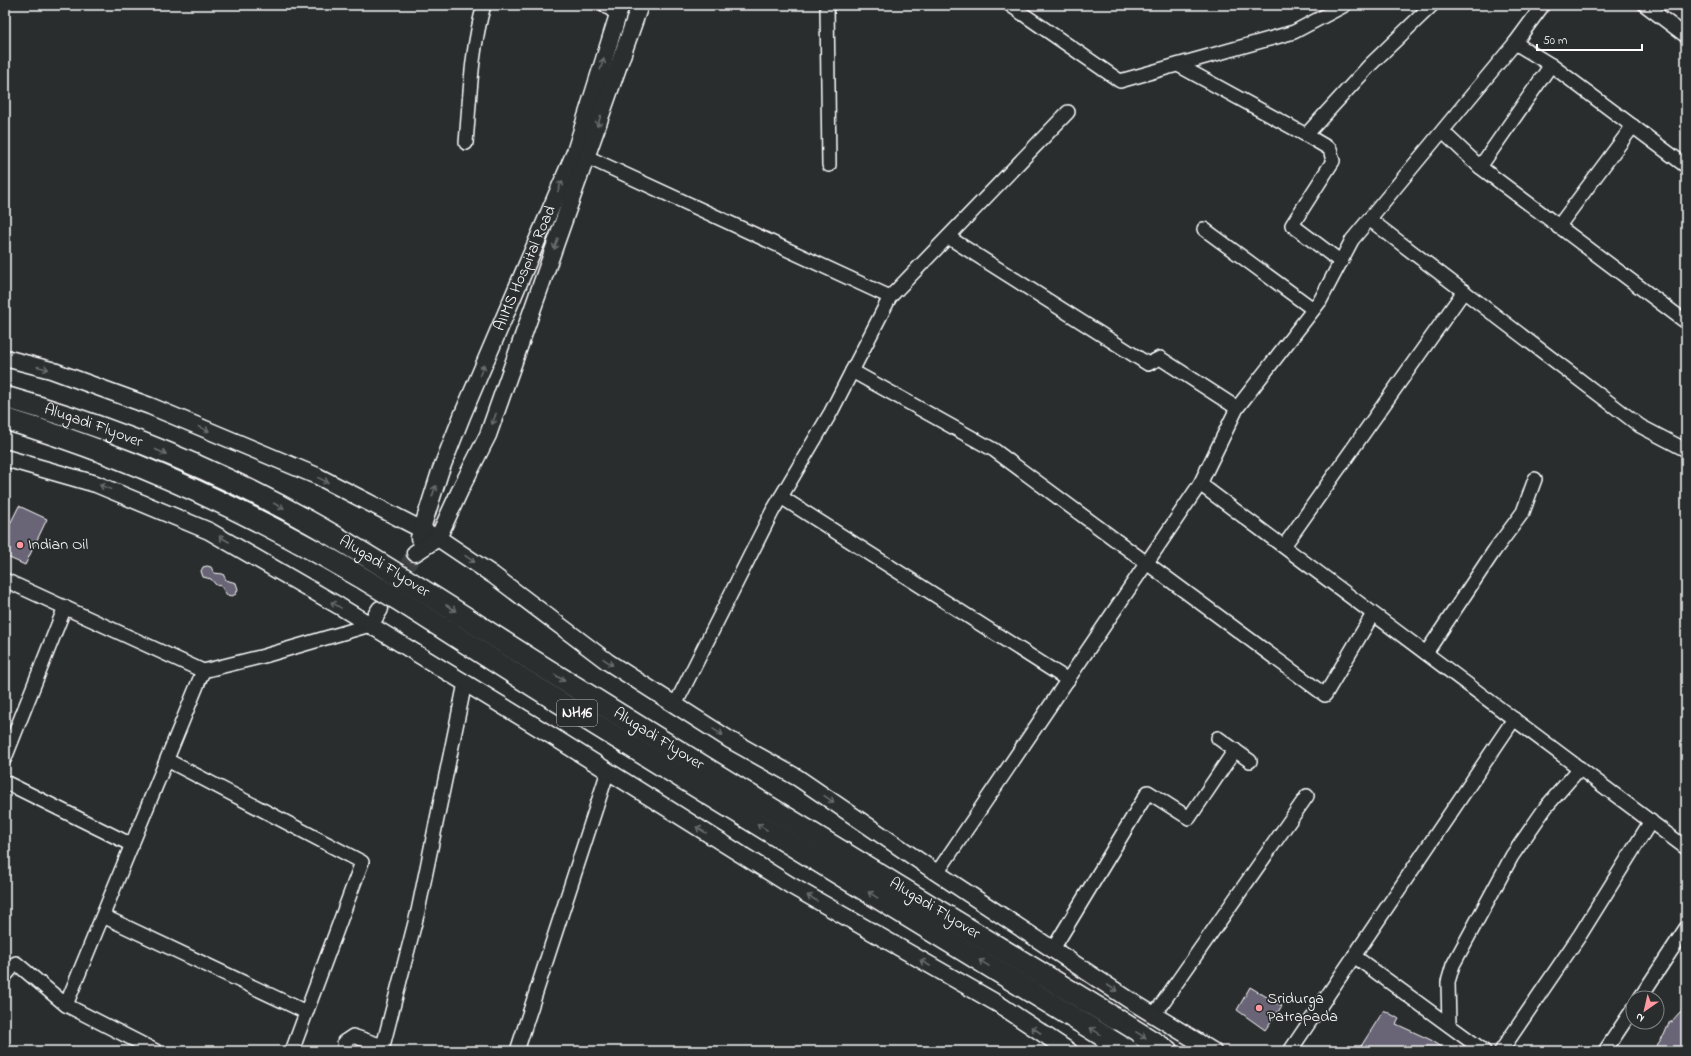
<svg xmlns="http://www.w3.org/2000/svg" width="1691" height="1056" font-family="'Indie Flower',sans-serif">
	<rect width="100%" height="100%" fill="#2a2d2e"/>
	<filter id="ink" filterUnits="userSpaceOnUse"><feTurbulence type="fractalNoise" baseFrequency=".025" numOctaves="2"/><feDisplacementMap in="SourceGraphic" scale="8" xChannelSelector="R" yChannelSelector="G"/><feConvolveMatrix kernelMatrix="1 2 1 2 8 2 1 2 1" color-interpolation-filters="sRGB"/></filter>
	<g filter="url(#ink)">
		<g fill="#696577" stroke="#fff">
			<polygon points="19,506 47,519 25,565 5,556 5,534"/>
			<polygon points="207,566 211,567 214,573 223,574 226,580 236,583 238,589 236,594 232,596 227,595 221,586 216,585 211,579 203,577 201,571 203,567"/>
			<polygon points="1250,987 1282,1006 1265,1030 1237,1010"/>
			<polygon points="1686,1006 1686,1051 1653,1051 1664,1035 1670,1021 1672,1022"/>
			<polygon points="1384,1010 1399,1019 1396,1024 1431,1040 1448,1051 1358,1051"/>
		</g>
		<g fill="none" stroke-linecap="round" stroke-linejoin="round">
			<polyline stroke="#3f4243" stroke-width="16" stroke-dasharray="16 8" stroke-linecap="butt" points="395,586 415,553"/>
			<g stroke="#fff" stroke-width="16">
				<g id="minor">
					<polyline points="605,5 617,14"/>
					<polyline points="827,5 829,165"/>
					<polyline points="1010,5 1120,81 1294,32 1345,5"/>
					<polyline points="1645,5 1686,36"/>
					<polyline points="1515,43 1551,65 1686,166"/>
					<polyline points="1178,65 1306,135"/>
					<polyline points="1443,132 1480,167 1686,322"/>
					<path d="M466 143C470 97 471 50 484 5"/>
					<polyline points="587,157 890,297 831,412 772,512 675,705"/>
					<polyline points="1480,167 1551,65"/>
					<polyline points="1369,219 1640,426 1686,450"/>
					<polyline points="1558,227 1633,126"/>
					<polyline points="1204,229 1313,309"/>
					<polyline points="948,237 1148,364 1160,358 1237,408"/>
					<polyline points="1341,262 1292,225 1333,161 1330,149 1306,135 1370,65 1432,5"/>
					<polyline points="890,297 1068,112"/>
					<polyline points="852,371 994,450 1325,695 1373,614"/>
					<polyline points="1200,484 1686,848"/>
					<polyline points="781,497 1068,680"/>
					<polyline points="1284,546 1464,291"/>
					<polyline points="5,580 203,671 264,656 370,625"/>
					<polyline points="1426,653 1494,551 1523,512 1535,479"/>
					<polyline points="1218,738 1250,761"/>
					<polyline points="5,758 65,607"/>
					<polyline points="167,760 362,862 292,1051"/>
					<polyline points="5,782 132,845"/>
					<polyline points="937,873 1200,484 1237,408 1320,301 1352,240 1515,43 1543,5"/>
					<polyline points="103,916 306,1012"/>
					<polyline points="1053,949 1148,792 1189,818 1235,750"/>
					<polyline points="1354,956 1484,1051"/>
					<polyline points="5,976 16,963 66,1005 203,671"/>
					<polyline points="1640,998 1686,928"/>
					<polyline points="66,1005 156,1051"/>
					<polyline points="1154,1015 1307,796"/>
					<polyline points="1449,1025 1448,982 1453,965 1512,856 1546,807 1580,768"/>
					<polyline points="344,1051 344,1042 353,1036 383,1046 418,911 465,683"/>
					<polyline points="517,1051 608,771"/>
					<polyline points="1290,1051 1514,719"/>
					<polyline points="1501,1051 1580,935 1651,821"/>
					<polyline points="1605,1051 1633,1009"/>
				</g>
			</g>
			<g stroke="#fff" stroke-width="19">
				<g id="tertiary">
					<polyline points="5,358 51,370 150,406 317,476 438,538 493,575 608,662 730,740 798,778 937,873 1131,1001 1213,1051"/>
					<polyline points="5,458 96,484 209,531 339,606 552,736 790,885 1000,1005 1069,1051"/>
					<path id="s1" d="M419 538 440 472 462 416 575 152 621 5"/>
					<polyline points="415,553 438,538 462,486 488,435 640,5"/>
					<polyline points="370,625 380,609"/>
				</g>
			</g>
			<g stroke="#fff" stroke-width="24">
				<polyline id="trunk" points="1116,1019 1167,1051"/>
			</g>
			<use href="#minor" stroke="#2a2d2e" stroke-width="13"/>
			<use href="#tertiary" stroke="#2a2d2e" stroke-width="16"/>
			<use href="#trunk" stroke="#2a2d2e" stroke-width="21"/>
			<g stroke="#fff" stroke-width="24" stroke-linecap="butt">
				<g id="trunk-bridge">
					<path id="s2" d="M5 397C110 427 218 470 313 524 403 575 487 633 575 687 754 799 935 909 1116 1019"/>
					<path d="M5 419C144 460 276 524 399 600 456 636 512 673 569 708 755 823 942 937 1128 1051"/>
				</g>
			</g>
			<use href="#trunk-bridge" stroke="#2a2d2e" stroke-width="21"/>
		</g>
		<defs><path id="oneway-shaft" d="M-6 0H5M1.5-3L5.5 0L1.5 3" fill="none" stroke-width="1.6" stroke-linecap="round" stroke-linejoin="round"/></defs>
		<g stroke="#6a6c6d">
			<use href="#oneway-shaft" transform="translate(602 64) rotate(-73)"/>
			<use href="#oneway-shaft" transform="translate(599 121) rotate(109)"/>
			<use href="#oneway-shaft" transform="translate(560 186) rotate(-67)"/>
			<use href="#oneway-shaft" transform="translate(556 244) rotate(110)"/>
			<use href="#oneway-shaft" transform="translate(43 368) rotate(14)"/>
			<use href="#oneway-shaft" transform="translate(482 370) rotate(-67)"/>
			<use href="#oneway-shaft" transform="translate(494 419) rotate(110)"/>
			<use href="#oneway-shaft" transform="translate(204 429) rotate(23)"/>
			<use href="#oneway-shaft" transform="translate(161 452) rotate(24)"/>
			<use href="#oneway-shaft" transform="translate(323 480) rotate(26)"/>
			<use href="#oneway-shaft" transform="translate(105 487) rotate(-158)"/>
			<use href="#oneway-shaft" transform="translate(434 491) rotate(-71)"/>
			<use href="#oneway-shaft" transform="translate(279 506) rotate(27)"/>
			<use href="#oneway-shaft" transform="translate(224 539) rotate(-150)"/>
			<use href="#oneway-shaft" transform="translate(470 559) rotate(35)"/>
			<use href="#oneway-shaft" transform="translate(336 605) rotate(-149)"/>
			<use href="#oneway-shaft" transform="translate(451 608) rotate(33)"/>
			<use href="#oneway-shaft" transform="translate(608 662) rotate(35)"/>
			<use href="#oneway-shaft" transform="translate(560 678) rotate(33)"/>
			<use href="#oneway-shaft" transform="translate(718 732) rotate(32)"/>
			<use href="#oneway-shaft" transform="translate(829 799) rotate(34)"/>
			<use href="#oneway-shaft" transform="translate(762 827) rotate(-148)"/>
			<use href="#oneway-shaft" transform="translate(701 830) rotate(-148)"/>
			<use href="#oneway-shaft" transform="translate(873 895) rotate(-148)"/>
			<use href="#oneway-shaft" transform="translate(812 898) rotate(-150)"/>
			<use href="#oneway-shaft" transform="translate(925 963) rotate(-150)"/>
			<use href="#oneway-shaft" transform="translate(984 963) rotate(-148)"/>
			<use href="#oneway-shaft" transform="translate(1112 988) rotate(33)"/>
			<use href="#oneway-shaft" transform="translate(1036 1030) rotate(-147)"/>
			<use href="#oneway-shaft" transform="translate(1095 1031) rotate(-148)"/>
			<use href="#oneway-shaft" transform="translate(1141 1035) rotate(32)"/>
		</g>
	</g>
	<g fill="#ff9aa2" stroke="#2a2d2e" stroke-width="1.5">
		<circle cx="20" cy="545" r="4"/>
		<circle cx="1259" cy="1008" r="4"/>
	</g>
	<g text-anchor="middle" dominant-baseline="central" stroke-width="3.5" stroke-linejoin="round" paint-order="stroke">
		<rect fill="#2a2d2e" stroke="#bfc0c0" stroke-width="1" x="557" y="700" width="40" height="26" rx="3"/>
		<g font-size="15" font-weight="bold" fill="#fff">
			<text x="577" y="713">NH16</text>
		</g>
		<g font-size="16" fill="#fff" stroke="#2a2d2e">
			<text stroke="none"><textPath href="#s1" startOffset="290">AIIMS Hospital Road</textPath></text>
			<text stroke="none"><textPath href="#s2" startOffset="93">Alugadi Flyover</textPath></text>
			<text stroke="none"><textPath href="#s2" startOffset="417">Alugadi Flyover</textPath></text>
			<text stroke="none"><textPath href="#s2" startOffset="741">Alugadi Flyover</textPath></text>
			<text stroke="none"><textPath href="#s2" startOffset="1065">Alugadi Flyover</textPath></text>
		</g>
		<g font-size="16" fill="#fff" stroke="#2a2d2e" text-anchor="start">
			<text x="28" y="545">Indian Oil</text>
			<text x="1267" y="999">Sridurga<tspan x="1267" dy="18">Patrapada</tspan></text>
		</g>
	</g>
	<rect width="1691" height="1056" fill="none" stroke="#2a2d2e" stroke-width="20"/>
	<rect x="10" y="10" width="1671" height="1036" fill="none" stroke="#fff" stroke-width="1.5" filter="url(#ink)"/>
	<g transform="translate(1645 1010) rotate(214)"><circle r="19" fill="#2a2d2e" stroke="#7f8182"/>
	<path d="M0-3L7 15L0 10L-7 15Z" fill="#ff9aa2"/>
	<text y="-6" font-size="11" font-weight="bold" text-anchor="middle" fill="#ffffff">N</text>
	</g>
	<path d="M1537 44v6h105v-6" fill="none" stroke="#ffffff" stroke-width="2"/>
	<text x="1543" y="44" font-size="12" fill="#ffffff" stroke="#2a2d2e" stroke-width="3" paint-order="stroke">50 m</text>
</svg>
